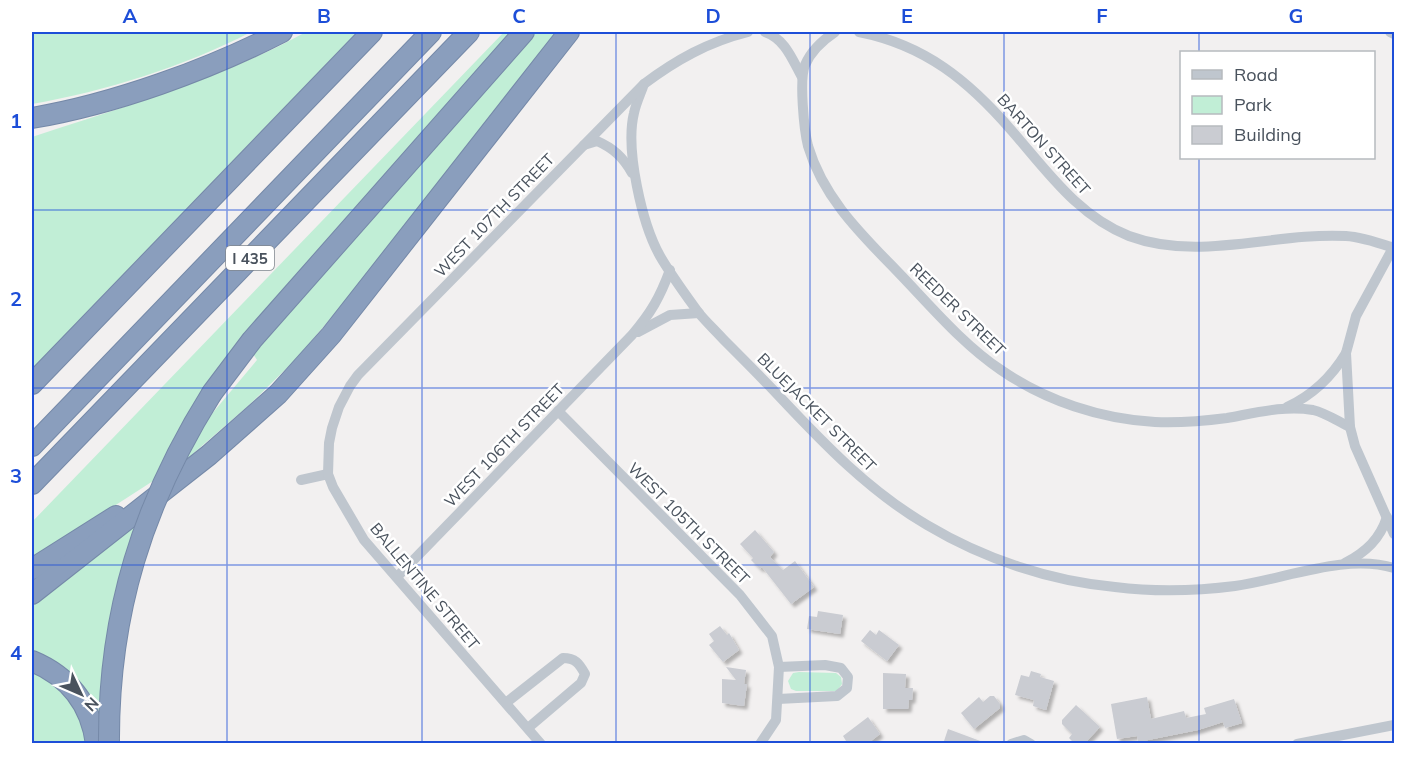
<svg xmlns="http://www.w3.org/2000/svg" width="1426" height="775" font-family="Mulish,sans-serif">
	<defs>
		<filter id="shadow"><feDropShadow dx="3.5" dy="3.5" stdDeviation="1.5" flood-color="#0004"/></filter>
	</defs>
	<rect width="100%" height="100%" fill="#f2f0f0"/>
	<g fill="#c1eed6">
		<path d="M32 32H251C183 67 106 91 32 104Z"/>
		<path d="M306 32H357L32 369V137C124 107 220 79 306 32Z"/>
		<polygon points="504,32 513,32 180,431 153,481 32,559 32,522"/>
		<polygon points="536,32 556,32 341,306 296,359 248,406 181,464 200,428 257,360 252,352"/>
		<polygon points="135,526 106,644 100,722 69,674 52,660 32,651 32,606"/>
		<path d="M32 672C55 678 76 702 85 724 87 730 86 738 86 743L32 744Z"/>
		<polygon points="799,672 836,673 841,677 842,684 837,691 796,691 791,689 788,681 793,673"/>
	</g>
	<g fill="#caccd2" filter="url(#shadow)">
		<polygon points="755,530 774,552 770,557 783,570 795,561 814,587 791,604 762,567 760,569 751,560 753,558 740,544"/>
		<polygon points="818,611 843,615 840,634 807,629 809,616 817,617"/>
		<polygon points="720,626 727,635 729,633 739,650 723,662 709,645 714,641 709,634"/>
		<polygon points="870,630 876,635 879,630 899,645 887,661 861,641"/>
		<polygon points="726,667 746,670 744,684 747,684 744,706 722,703 722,679 736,680"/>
		<polygon points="1031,671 1041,674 1040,677 1054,681 1046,710 1033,706 1034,700 1015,695 1021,675 1029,677"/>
		<polygon points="883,673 906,674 905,688 913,688 912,700 909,700 908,709 883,709"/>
		<polygon points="990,696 994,696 1000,704 1000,708 974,729 961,713 979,697 983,702"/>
		<polygon points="1147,697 1151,719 1184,711 1186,718 1206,714 1204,708 1234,699 1242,723 1225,728 1223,722 1198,730 1138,742 1137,736 1117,739 1111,704"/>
		<polygon points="1076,705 1100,727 1084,744 1075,744 1069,738 1072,734 1062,724 1062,720"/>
		<polygon points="868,717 880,734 867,744 848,744 843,736"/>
		<polygon points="948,729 983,742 983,744 943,744"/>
	</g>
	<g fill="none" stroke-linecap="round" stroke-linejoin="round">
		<g stroke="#7589a8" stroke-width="22">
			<g id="highway">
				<path d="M32 118C114 104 208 70 282 32"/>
				<polyline points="32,384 372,32"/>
				<polyline points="212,393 252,340 524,32"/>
				<polyline points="32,446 431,32"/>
				<polyline points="32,484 469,32"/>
				<polyline points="32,569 116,516"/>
				<polyline points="32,594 209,455 278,394 331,335 569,32"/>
				<path d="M32 661C68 676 91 704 96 744"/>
			</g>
		</g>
		<g stroke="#bfc6ce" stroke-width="10">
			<path d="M765 32C785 39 792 59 802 77"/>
			<path d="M835 32C823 40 811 51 805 65 799 79 804 130 808 146 823 197 860 233 896 270 929 304 962 344 1001 370 1046 401 1101 419 1155 422 1179 423 1204 421 1227 418 1255 413 1285 405 1313 410 1326 413 1339 422 1350 427"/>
			<path d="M859 32C925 45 969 81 1012 131 1047 171 1078 216 1129 236 1199 262 1274 232 1346 236 1362 237 1379 243 1394 248"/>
			<polyline points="1390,32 1394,34"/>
			<path d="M644 84C641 93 636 103 634 113 625 149 642 224 660 256 671 275 685 294 698 312 706 322 715 330 723 339 742 358 760 376 778 395 824 444 869 491 927 525 984 559 1050 581 1115 587 1155 592 1196 591 1235 586 1285 579 1346 553 1394 568"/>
			<path d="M584 145 597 141C613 148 623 157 632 173"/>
			<polyline points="1394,246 1356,316 1346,353 1350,427 1355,446 1394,534"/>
			<polyline points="638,332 670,315 699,313"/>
			<path d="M1287 407C1313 395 1331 378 1346 353"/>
			<polyline points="558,411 740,595 772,636 779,667 776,720 760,744"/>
			<polyline points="301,480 328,474"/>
			<path d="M1345 563C1366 552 1380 539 1387 517"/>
			<path d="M397 577 632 335C651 313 660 297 670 270"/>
			<polyline points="778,699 837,696 847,688 848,677 841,668 825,665 779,667"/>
			<path d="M507 702 563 658C575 658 579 663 585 674L581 683 528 728"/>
			<path d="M541 744 364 540 333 487 328 474 329 443 332 428 339 407 350 386 358 375 644 84C676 60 708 42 748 32"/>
			<polyline points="1011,744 1024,740 1031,744"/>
			<polyline points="1297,744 1394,725"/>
		</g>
		<use href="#highway" stroke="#8a9ebd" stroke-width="20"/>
		<g stroke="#7589a8" stroke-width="22" stroke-linecap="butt">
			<path id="highway-bridge" d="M109 744C108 613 143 503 212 393"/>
		</g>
		<use href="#highway-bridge" stroke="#8a9ebd" stroke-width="20"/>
	</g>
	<path fill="none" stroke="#1d4ed8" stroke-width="1.5" stroke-opacity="0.55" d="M227 32V744M422 32V744M616 32V744M810 32V744M1004 32V744M1199 32V52M1199 158V744M32 210H1394M32 388H1394M32 565H1394"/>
	<g text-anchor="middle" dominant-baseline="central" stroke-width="5" stroke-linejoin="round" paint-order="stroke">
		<rect fill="#fff" stroke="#80868e" stroke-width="1.5" x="226" y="246" width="48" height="24" rx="4.5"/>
		<g font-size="15" font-weight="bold" fill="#49525d">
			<text x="250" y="258">I 435</text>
		</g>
		<g font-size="16" fill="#49525d" stroke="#fff">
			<text transform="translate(1044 144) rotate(48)">BARTON STREET</text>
			<text transform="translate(494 215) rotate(-46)">WEST 107TH STREET</text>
			<text transform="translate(958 309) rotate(44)">REEDER STREET</text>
			<text transform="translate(817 412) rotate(45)">BLUEJACKET STREET</text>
			<text transform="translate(504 445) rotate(-46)">WEST 106TH STREET</text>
			<text transform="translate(689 523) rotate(45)">WEST 105TH STREET</text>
			<text transform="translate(425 586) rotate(50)">BALLENTINE STREET</text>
		</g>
	</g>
	<rect width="1426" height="775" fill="none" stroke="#ffffff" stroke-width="66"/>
	<rect x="1180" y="51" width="195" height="108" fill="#ffffff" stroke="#b6babe" stroke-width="1.5"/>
	<rect x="1192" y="70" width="30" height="9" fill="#bfc6ce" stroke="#b6babe" stroke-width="1.5"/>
	<text x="1234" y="81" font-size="18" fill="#49525d">Road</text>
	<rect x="1192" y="96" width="30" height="18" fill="#c1eed6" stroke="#b6babe" stroke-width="1.5"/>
	<text x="1234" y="111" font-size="18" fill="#49525d">Park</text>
	<rect x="1192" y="126" width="30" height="18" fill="#caccd2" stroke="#b6babe" stroke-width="1.5"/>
	<text x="1234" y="141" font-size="18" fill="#49525d">Building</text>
	<g transform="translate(81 694) rotate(134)" stroke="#ffffff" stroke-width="4.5" paint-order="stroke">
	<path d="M0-4.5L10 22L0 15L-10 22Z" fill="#49525d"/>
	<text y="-9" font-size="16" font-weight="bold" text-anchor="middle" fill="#49525d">N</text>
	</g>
	<rect x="33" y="33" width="1360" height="709" fill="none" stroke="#1d4ed8" stroke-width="2"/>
	<g font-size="20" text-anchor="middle" font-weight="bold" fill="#1d4ed8">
		<text x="130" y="23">A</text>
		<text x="324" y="23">B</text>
		<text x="519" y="23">C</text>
		<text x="713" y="23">D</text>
		<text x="907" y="23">E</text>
		<text x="1102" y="23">F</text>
		<text x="1296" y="23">G</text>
		<text x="16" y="128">1</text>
		<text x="16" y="306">2</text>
		<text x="16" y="483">3</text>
		<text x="16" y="660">4</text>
	</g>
</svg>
